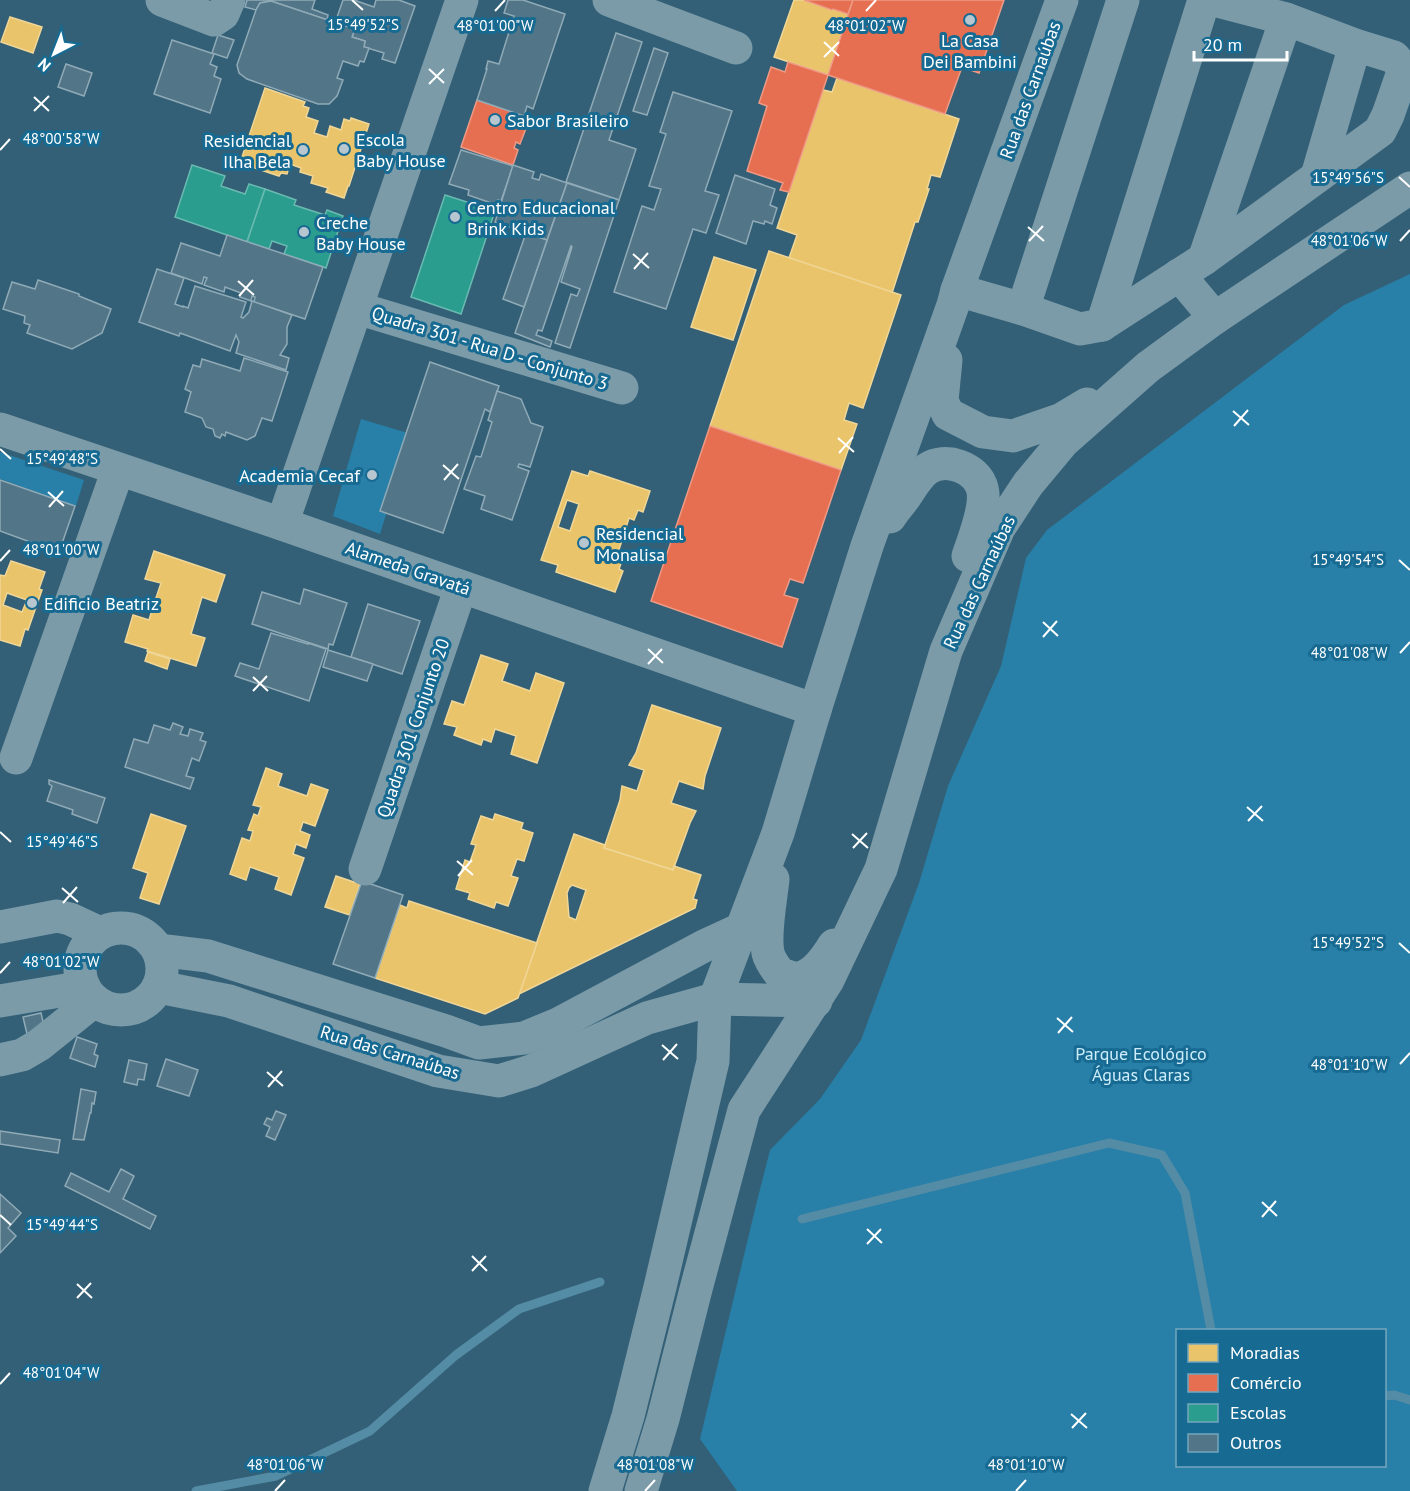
<svg xmlns="http://www.w3.org/2000/svg" width="1410" height="1491" font-family="'PT Sans',sans-serif">
	<rect width="100%" height="100%" fill="#336076"/>
	<g fill="#287fa7" fill-rule="evenodd">
		<path d="M1410 274V1491H737L700 1439 756 1205 770 1150 820 1099 861 1040 919 883 948 786 1001 666 1026 558 1047 530 1344 305ZM1178 1330H1384V1466H1178Z"/>
		<polygon points="361,419 411,434 380,534 333,516"/>
		<polygon points="0,452 84,480 76,506 0,479"/>
	</g>
	<g fill="#e9c46a" stroke="#f0d697" stroke-width="1.5" fill-rule="evenodd">
		<polygon points="794,0 804,0 832,10 833,9 848,14 828,75 774,57"/>
		<polygon points="10,17 42,27 33,53 1,42"/>
		<polygon points="837,78 959,119 940,177 931,175 927,189 929,189 918,222 915,222 892,293 789,258 797,235 777,228 823,90 832,92"/>
		<polygon points="265,88 305,102 303,106 309,108 306,117 318,121 314,133 327,137 330,126 341,130 344,119 350,121 351,118 369,124 349,186 348,186 344,198 326,192 328,188 311,183 313,176 300,172 301,168 290,164 287,174 281,173 279,176 240,163"/>
		<polygon points="769,251 901,295 863,408 849,403 844,420 857,424 841,470 710,426"/>
		<polygon points="714,257 756,270 733,340 691,327"/>
		<path d="M572 471 588 476 590 471 650 491 643 512 638 510 634 520 629 518 617 556 623 558 619 569 623 571 615 592 556 572 558 565 541 560ZM567 500 579 504 570 531 558 527Z"/>
		<polygon points="154,551 225,575 216,602 202,597 199,607 191,634 205,638 196,666 147,651 148,649 125,642 133,615 149,620 152,610 161,583 145,579"/>
		<path d="M11 561 45 572 39 589 42 590 28 630 25 629 20 646 0 640V575L5 576ZM7 593 27 600 22 612 3 605Z"/>
		<polygon points="148,652 170,659 167,669 145,661"/>
		<polygon points="481,655 508,664 502,681 530,691 536,673 564,683 537,763 511,754 516,736 495,729 491,742 483,739 481,745 454,735 457,727 444,724 452,701 464,705"/>
		<polygon points="652,705 721,728 705,776 703,789 679,781 671,803 696,811 690,823 673,870 604,848 620,800 622,786 637,791 644,770 629,765 636,753"/>
		<polygon points="266,768 282,774 278,786 307,796 311,784 328,790 315,826 303,822 300,831 310,835 306,848 296,844 293,854 304,858 291,895 275,889 279,877 250,867 246,880 230,874 242,838 250,841 253,831 248,830 254,814 258,816 261,807 253,805"/>
		<polygon points="151,814 186,826 159,904 140,898 148,873 133,868"/>
		<polygon points="495,814 523,823 521,829 533,833 524,861 517,859 511,876 518,878 508,906 496,902 494,908 468,899 470,893 456,889 465,860 470,862 476,845 471,844 481,816 493,820"/>
		<path d="M574 834 605 845 604 848 673 870 674 866 701 875 693 899 697 900 695 908 519 994ZM572 885 586 890 576 920 569 917 567 893 569 888Z"/>
		<polygon points="336,876 360,884 350,915 325,907"/>
		<polygon points="409,901 537,943 518,998 485,1014 375,978 400,905 407,908"/>
	</g>
	<g fill="#e76f51" stroke="#ee9a85" stroke-width="1.5">
		<polygon points="804,0 853,0 848,14 833,9 832,10"/>
		<polygon points="853,0 1004,0 979,73 962,67 945,114 828,75"/>
		<polygon points="788,62 828,75 789,192 780,190 783,183 747,171 767,106 759,103 771,67 785,72"/>
		<polygon points="477,100 530,118 520,144 516,142 514,148 518,150 513,165 461,147"/>
		<polygon points="710,426 841,470 803,583 790,579 784,595 798,599 782,647 651,601"/>
	</g>
	<g fill="#2a9d8f" stroke="#6abab1" stroke-width="1.5">
		<polygon points="192,165 225,176 221,186 245,194 249,184 265,189 247,242 175,217"/>
		<polygon points="265,189 296,200 294,205 325,215 327,210 343,216 326,268 284,254 287,246 272,241 269,249 247,242"/>
		<polygon points="445,195 495,211 461,314 411,297"/>
	</g>
	<g fill="none" stroke-linecap="round" stroke-linejoin="round">
		<g stroke="#548ca6" stroke-width="9">
			<polyline points="802,1219 1109,1143 1162,1155 1185,1193 1211,1330"/>
			<polyline points="1384,1396 1394,1395 1410,1400"/>
			<polyline points="196,1491 276,1476 370,1431 456,1355 519,1309 600,1282"/>
		</g>
	</g>
	<g fill="#527687" stroke="#90aab7" stroke-width="1.5">
		<polygon points="247,0 315,0 312,9 328,15 327,20 271,1 260,3 256,10 245,7"/>
		<polygon points="343,0 354,0 374,7 376,0 399,0 415,6 395,63 382,59 384,53 364,47 365,41 352,37 355,29 335,23"/>
		<polygon points="508,0 523,0 565,14 533,109 527,106 524,116 477,100 487,69 486,69 488,61 499,64 514,16 504,13"/>
		<polygon points="271,1 355,29 352,37 365,41 364,47 369,48 364,62 360,61 358,66 343,61 337,78 343,80 337,96 329,104 318,104 247,79 239,73 237,65 256,10 260,3"/>
		<polygon points="616,33 642,42 609,140 636,149 619,200 566,182"/>
		<polygon points="218,35 234,40 227,58 212,53"/>
		<polygon points="172,40 214,54 210,64 217,67 214,76 221,79 210,113 154,94"/>
		<polygon points="654,48 668,53 647,115 633,111"/>
		<polygon points="66,64 92,73 84,96 58,87"/>
		<polygon points="673,92 732,111 705,191 719,195 706,233 693,229 666,309 614,292 642,206 654,210 661,189 649,186 666,134 660,132"/>
		<polygon points="461,150 513,166 501,201 498,200 497,205 468,195 469,190 449,184"/>
		<polygon points="513,165 534,172 532,178 539,180 541,174 567,183 547,240 495,222"/>
		<polygon points="735,175 775,189 770,205 777,208 772,224 765,221 764,224 753,221 746,244 716,233"/>
		<polygon points="567,183 619,200 570,348 555,343 571,294 577,296 580,289 561,282 572,247 571,246 542,331 538,330 536,335 552,341 550,347 515,333"/>
		<polygon points="526,233 547,240 524,307 503,299"/>
		<polygon points="227,235 323,267 305,319 254,302 255,297 252,296 251,301 240,297 241,293 225,287 224,292 204,285 207,278 204,277 202,284 171,273 181,243 220,256"/>
		<polygon points="157,269 184,278 175,304 183,307 183,306 188,308 195,286 246,302 241,317 243,318 249,312 252,301 292,315 287,327 287,344 280,355 289,358 286,370 236,353 239,342 236,335 230,351 180,333 179,336 139,322"/>
		<polygon points="38,280 79,294 79,296 111,309 102,333 72,349 27,333 30,325 24,323 25,316 3,309 12,282 35,289"/>
		<polygon points="244,358 288,372 272,421 262,418 255,436 247,440 226,432 225,436 222,434 220,438 215,436 213,429 206,427 202,418 185,412 191,392 185,389 193,365 200,367 202,359 240,371"/>
		<polygon points="430,362 499,386 490,412 485,409 443,533 380,511"/>
		<polygon points="497,391 521,399 531,423 543,427 530,467 519,464 518,467 529,471 512,520 481,509 485,496 464,489 476,456 481,457 492,422 488,420"/>
		<polygon points="0,480 75,506 58,555 50,557 52,550 0,531"/>
		<polygon points="304,589 347,603 333,645 329,644 328,649 252,624 262,592 300,604"/>
		<polygon points="368,604 420,621 402,674 351,657"/>
		<polygon points="271,633 308,644 308,643 326,649 309,701 235,676 240,663 259,669"/>
		<polygon points="328,650 373,664 367,681 323,667"/>
		<polygon points="173,723 183,727 180,734 188,736 190,729 203,733 200,740 206,742 199,761 192,758 186,776 194,778 190,789 125,767 134,739 148,743 154,725 170,730"/>
		<polygon points="49,780 105,798 97,823 72,814 73,810 47,801 52,786 49,784"/>
		<polygon points="362,881 403,895 375,978 333,964"/>
		<polygon points="41,1013 49,1047 31,1051 23,1017"/>
		<polygon points="77,1037 97,1044 94,1054 98,1056 95,1067 70,1058"/>
		<polygon points="166,1059 198,1070 189,1096 157,1086"/>
		<polygon points="129,1060 147,1064 144,1080 138,1079 137,1085 124,1082"/>
		<polygon points="81,1089 96,1092 94,1104 92,1103 91,1113 90,1113 84,1140 73,1139"/>
		<polygon points="276,1111 286,1115 275,1140 266,1136 270,1127 264,1124 267,1118 272,1120"/>
		<polygon points="0,1131 60,1140 58,1153 0,1144"/>
		<polygon points="121,1169 134,1176 123,1199 156,1216 150,1229 65,1186 71,1173 109,1192"/>
		<polygon points="0,1194 21,1213 8,1228 16,1236 0,1253"/>
	</g>
	<g fill="none" stroke-linecap="round" stroke-linejoin="round">
		<g stroke="#7b9ba9" stroke-width="33">
			<polyline points="162,0 214,20 223,14 229,0"/>
			<polyline points="609,0 736,48"/>
			<polyline points="1317,176 1355,45"/>
			<polyline points="1204,259 1286,19"/>
			<polyline points="1179,275 1215,318"/>
			<polyline points="957,290 1023,309 1080,329 1102,325 1204,259 1380,131 1388,115 1404,69 1394,57 1355,45 1286,19 1214,0"/>
			<polyline points="357,308 622,388"/>
			<polyline points="1023,309 1123,0"/>
			<polyline points="1102,325 1204,0"/>
			<polyline points="946,360 942,401 948,414 983,432 1013,436 1062,419 1087,404"/>
			<polyline points="0,429 282,524 815,710"/>
			<path d="M890 517C895 509 902 502 907 494 913 485 918 476 927 469 936 463 948 462 959 466 967 469 976 475 980 483 990 500 974 538 968 556"/>
			<polyline points="282,524 462,0"/>
			<polyline points="16,758 118,470"/>
			<polyline points="365,869 461,587"/>
			<path d="M773 879C771 900 764 933 768 953 770 961 775 967 780 974 786 975 793 979 799 978 815 975 826 958 834 945"/>
			<polyline points="0,927 57,916 70,919 100,933"/>
			<circle cx="121" cy="969" r="41"/>
			<polyline points="158,950 208,956 446,1031 479,1043 524,1038 558,1024 704,946 741,929"/>
			<polyline points="159,987 229,1001 438,1071 499,1081 531,1071 647,1018 715,999 816,1001"/>
			<polyline points="0,1001 84,987"/>
			<polyline points="0,1060 22,1055 39,1045 94,1001"/>
			<polyline points="605,1491 628,1416 660,1287 713,1061 715,999 778,833 815,710 867,546 953,305 957,290 1062,0"/>
			<polyline points="641,1491 663,1419 696,1289 744,1110 828,980 881,869 946,651 999,528 1028,484 1063,442 1148,367 1215,318 1410,188"/>
		</g>
	</g>
	<path fill="none" stroke="#fff" stroke-width="2" d="M352 0 363 10M495 11 505 0M866 11 876 0M824 42 839 56M824 57 839 42M429 69 444 83M429 84 444 69M34 97 49 111M34 111 49 96M0 150 10 139M1399 177 1410 187M1028 227 1044 241M1029 241 1043 226M1400 241 1410 230M633 254 649 268M634 269 648 253M238 281 254 295M239 296 253 280M1233 411 1249 425M1234 426 1248 410M838 438 854 452M0 449 11 459M839 453 853 437M443 465 459 479M444 480 458 464M48 492 64 506M49 507 63 491M1399 560 1410 570M0 561 10 550M1043 622 1058 636M1043 637 1057 621M648 649 663 663M1400 653 1410 642M648 664 662 649M253 677 268 691M253 691 267 676M1247 807 1263 821M1248 821 1262 806M0 832 11 842M852 834 868 848M853 848 867 833M457 861 473 875M458 876 472 860M62 888 78 902M63 903 77 887M1399 943 1410 953M0 973 10 962M1057 1018 1073 1032M1058 1033 1072 1017M662 1045 678 1059M663 1060 677 1044M1400 1064 1410 1053M267 1072 283 1086M268 1087 282 1071M1262 1202 1277 1216M0 1215 11 1225M1262 1217 1276 1201M867 1229 882 1243M867 1244 881 1229M472 1256 487 1271M472 1271 486 1256M77 1284 92 1298M77 1298 91 1283M0 1384 10 1373M1071 1414 1087 1428M1072 1428 1086 1413M275 1491 285 1480M645 1491 655 1480M1016 1491 1026 1480"/>
	<g fill="#b8c7cf" stroke="#176a92" stroke-width="2">
		<circle cx="970" cy="20" r="6"/>
		<circle cx="495" cy="120" r="6"/>
		<circle cx="344" cy="149" r="6"/>
		<circle cx="303" cy="150" r="6"/>
		<circle cx="455" cy="217" r="6"/>
		<circle cx="304" cy="232" r="6"/>
		<circle cx="372" cy="475" r="6"/>
		<circle cx="584" cy="543" r="6"/>
		<circle cx="32" cy="603" r="6"/>
	</g>
	<g text-anchor="middle" dominant-baseline="central" stroke-width="6" stroke-linejoin="round" paint-order="stroke">
		<g font-size="18" fill="#fff" stroke="#176a92" text-anchor="start">
			<text x="970" y="40" text-anchor="middle">La Casa<tspan x="970" dy="21">Dei Bambini</tspan></text>
			<text x="507" y="120">Sabor Brasileiro</text>
			<text x="356" y="139">Escola<tspan x="356" dy="21">Baby House</tspan></text>
			<text x="291" y="140" text-anchor="end">Residencial<tspan x="291" dy="21">Ilha Bela</tspan></text>
			<text x="467" y="207">Centro Educacional<tspan x="467" dy="21">Brink Kids</tspan></text>
			<text x="316" y="222">Creche<tspan x="316" dy="21">Baby House</tspan></text>
			<text x="360" y="475" text-anchor="end">Academia Cecaf</text>
			<text x="596" y="533">Residencial<tspan x="596" dy="21">Monalisa</tspan></text>
			<text x="44" y="603">Edificio Beatriz</text>
		</g>
		<g font-size="18" fill="#fff" stroke="#176a92">
			<text transform="translate(1030 90) rotate(-70)">Rua das Carnaúbas</text>
			<text transform="translate(490 348) rotate(17)">Quadra 301 - Rua D - Conjunto 3</text>
			<text transform="translate(408 568) rotate(19)">Alameda Gravatá</text>
			<text transform="translate(979 582) rotate(-65)">Rua das Carnaúbas</text>
			<text transform="translate(413 728) rotate(-71)">Quadra 301 Conjunto 20</text>
			<text transform="translate(390 1052) rotate(17)">Rua das Carnaúbas</text>
		</g>
		<g font-size="18" fill="#cdedfb" stroke="#176a92">
			<text x="1141" y="1053">Parque Ecológico<tspan x="1141" dy="21">Águas Claras</tspan></text>
		</g>
	</g>
	<g font-size="15" text-anchor="middle" fill="#fff" stroke="#176a92" stroke-width="6" stroke-linejoin="round" paint-order="stroke">
		<text x="363" y="30">15°49'52"S</text>
		<text x="495" y="31">48°01'00"W</text>
		<text x="866" y="31">48°01'02"W</text>
		<text x="61" y="144">48°00'58"W</text>
		<text x="1348" y="183">15°49'56"S</text>
		<text x="1349" y="246">48°01'06"W</text>
		<text x="62" y="464">15°49'48"S</text>
		<text x="61" y="555">48°01'00"W</text>
		<text x="1348" y="565">15°49'54"S</text>
		<text x="1349" y="658">48°01'08"W</text>
		<text x="62" y="847">15°49'46"S</text>
		<text x="1348" y="948">15°49'52"S</text>
		<text x="61" y="967">48°01'02"W</text>
		<text x="1349" y="1070">48°01'10"W</text>
		<text x="62" y="1230">15°49'44"S</text>
		<text x="61" y="1378">48°01'04"W</text>
		<text x="285" y="1470">48°01'06"W</text>
		<text x="655" y="1470">48°01'08"W</text>
		<text x="1026" y="1470">48°01'10"W</text>
	</g>
	<rect x="1176" y="1329" width="210" height="138" fill="#176a92" stroke="#74a6be" stroke-width="1.5"/>
	<rect x="1188" y="1344" width="30" height="18" fill="#e9c46a" stroke="#74a6be" stroke-width="1.5"/>
	<text x="1230" y="1359" font-size="18" fill="#ffffff">Moradias</text>
	<rect x="1188" y="1374" width="30" height="18" fill="#e76f51" stroke="#74a6be" stroke-width="1.5"/>
	<text x="1230" y="1389" font-size="18" fill="#ffffff">Comércio</text>
	<rect x="1188" y="1404" width="30" height="18" fill="#2a9d8f" stroke="#74a6be" stroke-width="1.5"/>
	<text x="1230" y="1419" font-size="18" fill="#ffffff">Escolas</text>
	<rect x="1188" y="1434" width="30" height="18" fill="#527687" stroke="#74a6be" stroke-width="1.5"/>
	<text x="1230" y="1449" font-size="18" fill="#ffffff">Outros</text>
	<g transform="translate(54 54) rotate(222)" stroke="#176a92" stroke-width="4.5" paint-order="stroke">
	<path d="M0-4.5L10 22L0 15L-10 22Z" fill="#ffffff"/>
	<text y="-9" font-size="16" font-weight="bold" text-anchor="middle" fill="#ffffff">N</text>
	</g>
	<path d="M1194 51v9h93v-9" fill="none" stroke="#ffffff" stroke-width="3"/>
	<text x="1203" y="51" font-size="18" fill="#ffffff" stroke="#176a92" stroke-width="4.5" paint-order="stroke">20 m</text>
</svg>
